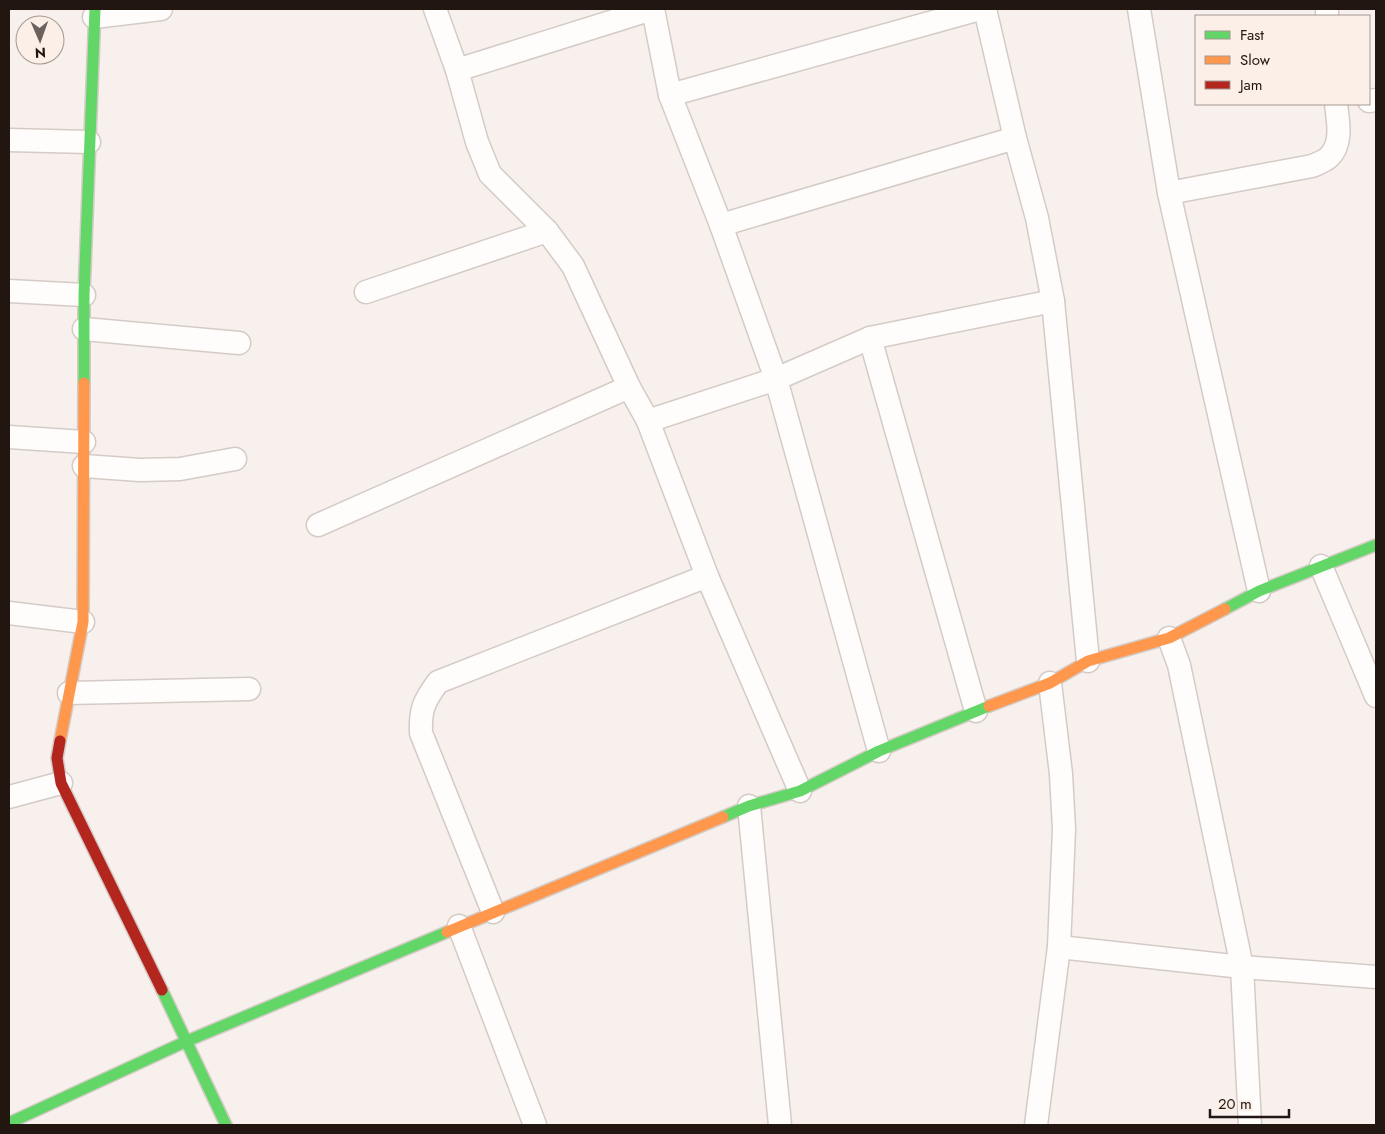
<svg xmlns="http://www.w3.org/2000/svg" width="1385" height="1134" font-family="Jost,sans-serif">
	<rect width="100%" height="100%" fill="#f7f0ec"/>
	<g fill="none" stroke-linecap="round" stroke-linejoin="round">
		<g stroke="#d5cbc6" stroke-width="25">
			<g id="street">
				<polyline points="435,9 457,70 477,142 490,174 547,231 573,266 629,387 648,421 707,576 800,791"/>
				<polyline points="653,9 670,95 721,225 776,379 879,751"/>
				<polyline points="985,9 1015,138 1037,218 1053,301 1088,661"/>
				<polyline points="1139,9 1169,193 1259,591"/>
				<polyline points="1327,9 1327,16"/>
				<polyline points="94,17 161,9"/>
				<polyline points="457,70 652,9"/>
				<polyline points="670,95 980,9"/>
				<polyline points="1369,101 1376,100"/>
				<polyline points="9,140 89,142"/>
				<path d="M1169 193 1312 166C1317 164 1325 161 1329 157 1343 144 1338 121 1336 104"/>
				<polyline points="721,225 1015,138"/>
				<polyline points="9,291 84,295"/>
				<polyline points="366,292 547,231"/>
				<polyline points="84,329 239,343"/>
				<polyline points="870,338 976,711"/>
				<polyline points="648,421 776,379 870,338 1053,301"/>
				<polyline points="9,437 84,442"/>
				<polyline points="84,466 140,470 180,469 235,459"/>
				<polyline points="318,525 629,387"/>
				<polyline points="1321,566 1376,696"/>
				<polyline points="9,613 83,622"/>
				<polyline points="1169,638 1179,665 1242,967 1250,1125"/>
				<polyline points="69,693 249,689"/>
				<polyline points="9,797 61,783"/>
				<polyline points="749,806 780,1125"/>
				<path d="M493 912 421 733C420 709 424 701 438 682L707 576"/>
				<polyline points="459,926 535,1125"/>
				<polyline points="1059,947 1242,967 1376,977"/>
				<polyline points="1036,1125 1059,947 1064,829 1061,774 1050,683"/>
			</g>
		</g>
		<g stroke="#d5cbc6" stroke-width="14">
			<g id="fast">
				<polyline points="84,383 84,295 95,9"/>
				<polyline points="1225,609 1259,591 1376,545"/>
				<polyline points="723,817 749,806 800,791 879,751 989,706"/>
				<polyline points="162,990 226,1125"/>
				<polyline points="9,1123 187,1041 447,932"/>
			</g>
		</g>
		<g stroke="#d5cbc6" stroke-width="14">
			<g id="slow">
				<polyline points="989,706 1050,683 1088,661 1169,638 1225,609"/>
				<polyline points="60,741 83,622 84,383"/>
				<polyline points="447,932 723,817"/>
			</g>
		</g>
		<g stroke="#d5cbc6" stroke-width="14">
			<polyline id="jam" points="60,741 57,758 61,783 162,990"/>
		</g>
		<use href="#street" stroke="#fefdfc" stroke-width="22"/>
		<use href="#fast" stroke="#63d668" stroke-width="11"/>
		<use href="#slow" stroke="#ff974d" stroke-width="11"/>
		<use href="#jam" stroke="#b3261e" stroke-width="11"/>
	</g>
	<rect width="1385" height="1134" fill="none" stroke="#211610" stroke-width="20"/>
	<rect x="1195" y="15" width="175" height="90" fill="#fcefe8" stroke="#a49892"/>
	<rect x="1205" y="31" width="25" height="8" fill="#63d668" stroke="#a49892"/>
	<text x="1240" y="40" font-size="15" fill="#211610">Fast</text>
	<rect x="1205" y="56" width="25" height="8" fill="#ff974d" stroke="#a49892"/>
	<text x="1240" y="65" font-size="15" fill="#211610">Slow</text>
	<rect x="1205" y="81" width="25" height="8" fill="#b3261e" stroke="#a49892"/>
	<text x="1240" y="90" font-size="15" fill="#211610">Jam</text>
	<g transform="translate(40 40) rotate(178)"><circle r="24" fill="#fcefe8" stroke="#a49892"/>
	<path d="M0-4L9 19L0 12L-9 19Z" fill="#6c625d"/>
	<text y="-8" font-size="14" font-weight="bold" text-anchor="middle" fill="#211610">N</text>
	</g>
	<path d="M1210 1109v8h79v-8" fill="none" stroke="#211610" stroke-width="2.5"/>
	<text x="1218" y="1109" font-size="15" fill="#211610" stroke="#fcefe8" stroke-width="4" paint-order="stroke">20 m</text>
</svg>
